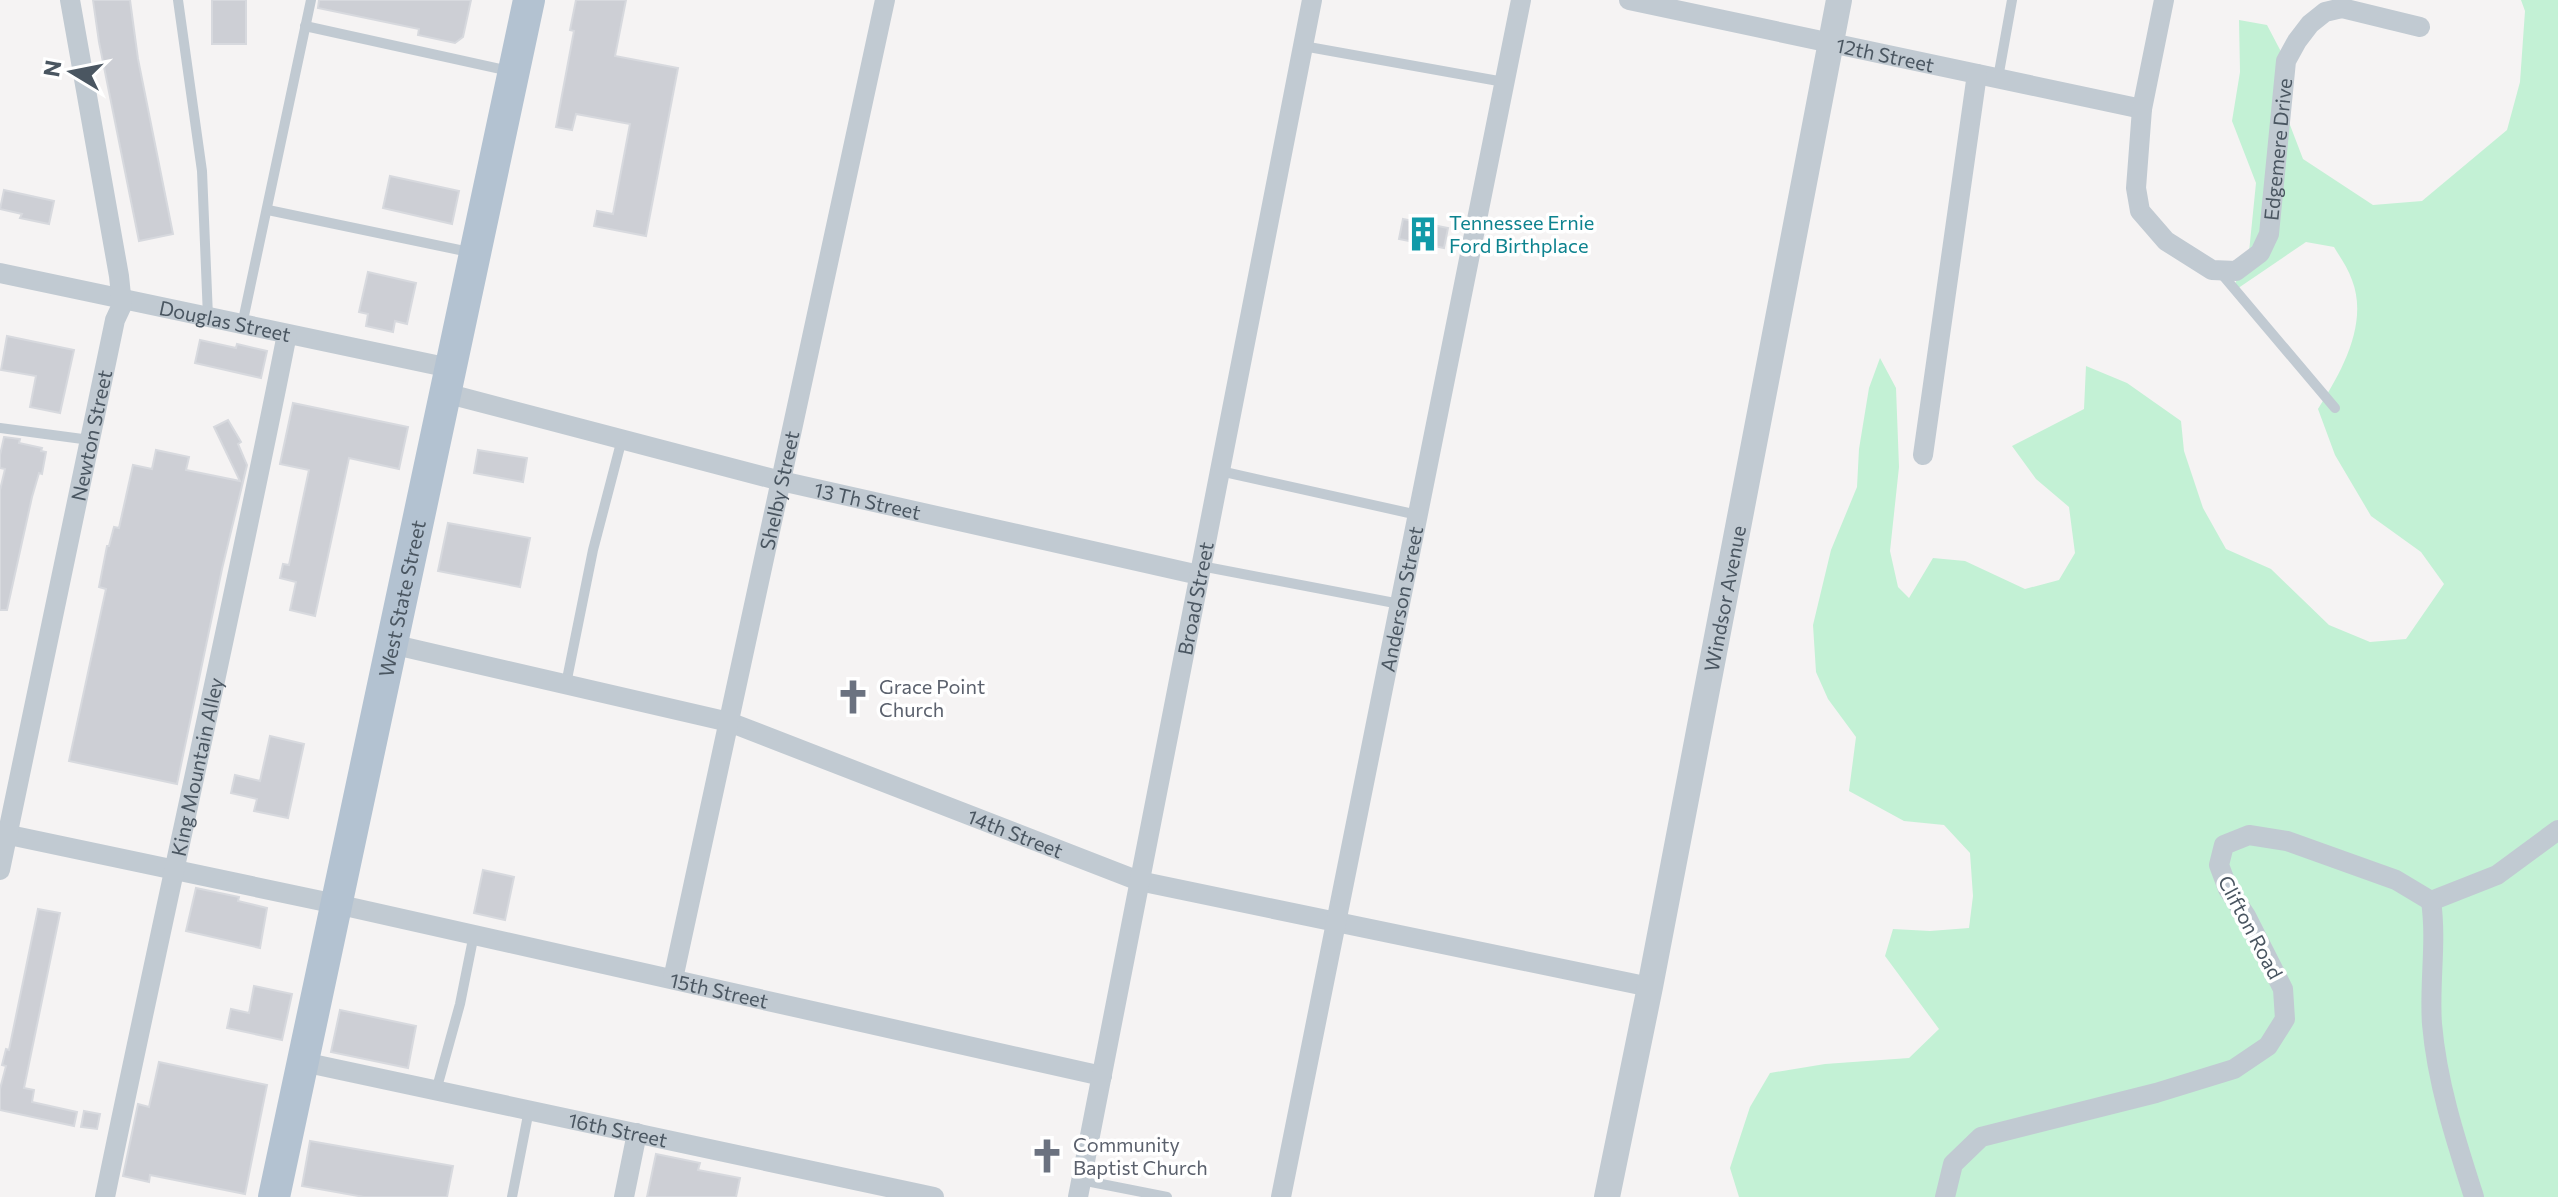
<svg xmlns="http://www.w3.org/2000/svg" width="2558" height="1197" font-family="Commissioner,sans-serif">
	<rect width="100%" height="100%" fill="#f5f3f3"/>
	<path fill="#c3f1d5" d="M2521 0H2558V1197H1739L1730 1168 1750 1107 1770 1073 1825 1064 1909 1058 1939 1029 1885 956 1893 929 1930 931 1969 928 1973 896 1970 853 1944 825 1904 821 1849 791 1856 737 1828 699 1816 672 1813 625 1831 550 1857 487 1859 449 1869 388 1880 358 1896 388 1899 467 1890 551 1898 587 1909 598 1933 558 1965 561 2025 589 2059 580 2075 553 2069 507 2036 479 2012 446 2084 409 2086 366 2127 383 2181 421 2184 451 2203 508 2226 549 2271 569 2329 625 2370 642 2406 639 2444 584 2421 552 2371 516 2335 455 2318 409C2341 373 2369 324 2352 280 2348 268 2340 257 2334 247L2306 242 2231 293 2249 252 2256 183 2232 121 2240 72 2239 20 2267 25 2289 67 2290 125 2303 159 2373 205 2422 201 2507 130 2520 82 2525 11Z"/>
	<g fill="#cdcfd5" stroke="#d7d9de" stroke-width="2">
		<polygon points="93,0 130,0 138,59 173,234 139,241 99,42"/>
		<rect x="212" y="0" width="34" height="44"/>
		<polygon points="319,0 471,0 463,37 455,43 418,35 419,29 318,8"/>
		<polygon points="576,0 626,0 615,56 678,68 646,236 594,226 597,211 613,214 630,124 576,114 572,130 556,127 574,31 570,30"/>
		<polygon points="390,176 459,191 452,224 383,208"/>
		<polygon points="4,190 54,201 49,224 20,218 22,214 0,209"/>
		<polygon points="1403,219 1448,228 1444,248 1399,239"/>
		<polygon points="368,272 416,283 407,324 395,321 393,332 366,326 368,314 359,312"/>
		<polygon points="7,336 74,350 60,413 30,407 36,376 1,370"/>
		<polygon points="200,340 236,348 237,344 267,351 261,378 195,363"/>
		<polygon points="293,403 408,427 399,469 349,458 315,616 290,610 296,582 280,578 283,564 289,565 309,470 280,464"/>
		<polygon points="228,420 241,442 238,444 247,465 222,569 177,784 69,761 106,589 99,587 107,546 109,546 114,527 119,528 133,465 152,469 156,450 189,457 186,470 240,481 214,427"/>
		<polygon points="4,437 20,439 19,443 42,448 41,451 46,452 42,474 39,473 32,497 7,610 0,610 0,490 5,469 0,468 0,455"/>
		<polygon points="478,450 527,458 523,482 474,473"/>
		<polygon points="448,523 530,538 520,587 438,571"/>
		<polygon points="270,736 304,744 288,818 254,811 257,799 231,793 235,775 260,781"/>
		<polygon points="483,870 514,877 505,920 474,913"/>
		<polygon points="196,888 239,897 238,901 267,908 260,948 186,931"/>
		<polygon points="38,909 60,913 24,1088 34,1090 32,1102 77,1112 74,1126 0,1110 0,1089 6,1066 2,1065 6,1049 9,1050"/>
		<polygon points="254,986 292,994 282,1040 227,1028 231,1009 249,1013"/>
		<polygon points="340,1010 416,1026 408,1068 331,1052"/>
		<polygon points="159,1062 267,1085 245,1194 150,1175 149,1182 123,1176 138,1104 149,1107"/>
		<polygon points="84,1111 100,1114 97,1129 81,1127"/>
		<polygon points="310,1141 453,1166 447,1197 364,1197 302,1186"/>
		<polygon points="656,1154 700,1163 698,1170 740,1178 736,1197 647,1197"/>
	</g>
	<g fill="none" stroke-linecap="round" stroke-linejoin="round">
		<g stroke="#c1cad2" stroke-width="10">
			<polyline points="178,0 202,171 208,317"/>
			<polyline points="305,26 510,71"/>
			<polyline points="1303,46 1504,82"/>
			<polyline points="1998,78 2012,0"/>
			<polyline points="268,210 469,252"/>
			<polyline points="2220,272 2335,408"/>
			<polyline points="242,325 311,0"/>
			<polyline points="0,428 90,440"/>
			<polyline points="1220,471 1418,515"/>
			<polyline points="1201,566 1400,604"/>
			<polyline points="566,684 593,550 622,439"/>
			<polyline points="436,1091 460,1004 474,934"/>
			<polyline points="1081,1180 1167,1197"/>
			<polyline points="512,1197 529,1110"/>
		</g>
		<g stroke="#c1cad2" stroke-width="20">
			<path id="s1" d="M1629 0 2142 109"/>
			<path id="s2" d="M2164 0 2142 109 2136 188 2140 211 2166 241 2212 270 2236 271 2260 253 2269 234 2286 61 2297 41 2310 24 2325 12 2342 8 2420 27"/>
			<path id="s3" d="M0 273 450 368"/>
			<path id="s4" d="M445 393 781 481 1199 575"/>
			<polyline points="1923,455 1977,74"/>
			<path id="s5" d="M391 644 729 722 1139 881 1650 987"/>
			<path id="s6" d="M0 833 336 904 1102 1076"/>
			<path id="s7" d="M0 870 115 320 122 305 119 276 70 0"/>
			<path d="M2431 901C2437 942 2429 983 2432 1024 2437 1083 2456 1141 2474 1197"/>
			<path id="s8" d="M673 979 885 0"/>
			<path id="s9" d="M303 1062 934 1197"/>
			<path id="s10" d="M105 1197C164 909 230 623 287 334"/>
			<polyline points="624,1197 637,1133"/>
			<path id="s11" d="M1078 1197 1312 0"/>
			<path id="s12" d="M1281 1197 1521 0"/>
			<polyline points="1945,1197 1953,1164 1981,1137 2156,1093 2234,1069 2268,1046 2285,1019 2283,989 2246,916 2228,889 2219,865 2224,845 2249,835 2287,841 2396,880 2431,901 2497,875 2558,830"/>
		</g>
		<path stroke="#c1cad2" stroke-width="26" id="s13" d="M1607 1197 1650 987 1839 0"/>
		<path stroke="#b3c2d1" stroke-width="32" id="s14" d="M274 1197 529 0"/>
	</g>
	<defs>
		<g id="building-bare" transform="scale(2.76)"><path d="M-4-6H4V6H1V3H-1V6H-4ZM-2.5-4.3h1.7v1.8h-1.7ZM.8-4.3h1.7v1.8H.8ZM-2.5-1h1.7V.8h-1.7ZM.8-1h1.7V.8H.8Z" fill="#0f9aa8" stroke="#fff" stroke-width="2.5" paint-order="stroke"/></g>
		<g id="church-bare" transform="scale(2.76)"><path d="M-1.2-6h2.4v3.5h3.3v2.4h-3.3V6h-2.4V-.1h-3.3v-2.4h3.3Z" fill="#6b7280" stroke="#fff" stroke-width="2.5" paint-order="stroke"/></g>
	</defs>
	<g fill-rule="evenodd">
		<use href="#building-bare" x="1423" y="234"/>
		<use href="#church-bare" x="853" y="697"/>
		<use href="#church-bare" x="1047" y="1156"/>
	</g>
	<g text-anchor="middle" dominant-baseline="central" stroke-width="7" stroke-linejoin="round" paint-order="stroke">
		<g font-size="20" fill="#4a5661" stroke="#fff">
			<text stroke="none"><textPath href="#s1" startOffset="262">12th Street</textPath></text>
			<text stroke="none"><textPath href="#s2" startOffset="468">Edgemere Drive</textPath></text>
			<text stroke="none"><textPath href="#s3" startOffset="230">Douglas Street</textPath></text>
			<text stroke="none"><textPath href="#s7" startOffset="444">Newton Street</textPath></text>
			<text stroke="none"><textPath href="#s8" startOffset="500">Shelby Street</textPath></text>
			<text stroke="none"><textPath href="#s4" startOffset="436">13 Th Street</textPath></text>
			<text stroke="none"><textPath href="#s14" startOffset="612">West State Street</textPath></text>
			<text stroke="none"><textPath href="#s11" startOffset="610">Broad Street</textPath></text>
			<text stroke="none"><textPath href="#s12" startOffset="610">Anderson Street</textPath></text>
			<text stroke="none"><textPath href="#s13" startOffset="610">Windsor Avenue</textPath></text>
			<text stroke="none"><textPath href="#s10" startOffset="440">King Mountain Alley</textPath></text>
			<text stroke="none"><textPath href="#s5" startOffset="654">14th Street</textPath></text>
			<text transform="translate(2251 927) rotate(62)">Clifton Road</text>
			<text stroke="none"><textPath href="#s6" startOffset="736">15th Street</textPath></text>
			<text stroke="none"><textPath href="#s9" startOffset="322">16th Street</textPath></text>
		</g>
		<g font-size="20" fill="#0d838f" stroke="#fff" text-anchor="start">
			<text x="1449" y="222">Tennessee Ernie<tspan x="1449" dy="23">Ford Birthplace</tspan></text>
		</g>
		<g font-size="20" fill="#5b616d" stroke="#fff" text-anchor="start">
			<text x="879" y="686">Grace Point<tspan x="879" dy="23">Church</tspan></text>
			<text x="1073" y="1144">Community<tspan x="1073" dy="23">Baptist Church</tspan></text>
		</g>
	</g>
	<g transform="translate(72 72) rotate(280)" stroke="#ffffff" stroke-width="6" paint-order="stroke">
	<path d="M0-6L14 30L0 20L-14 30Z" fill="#4a5661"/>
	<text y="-12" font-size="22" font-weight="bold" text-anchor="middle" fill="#4a5661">N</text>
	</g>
</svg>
